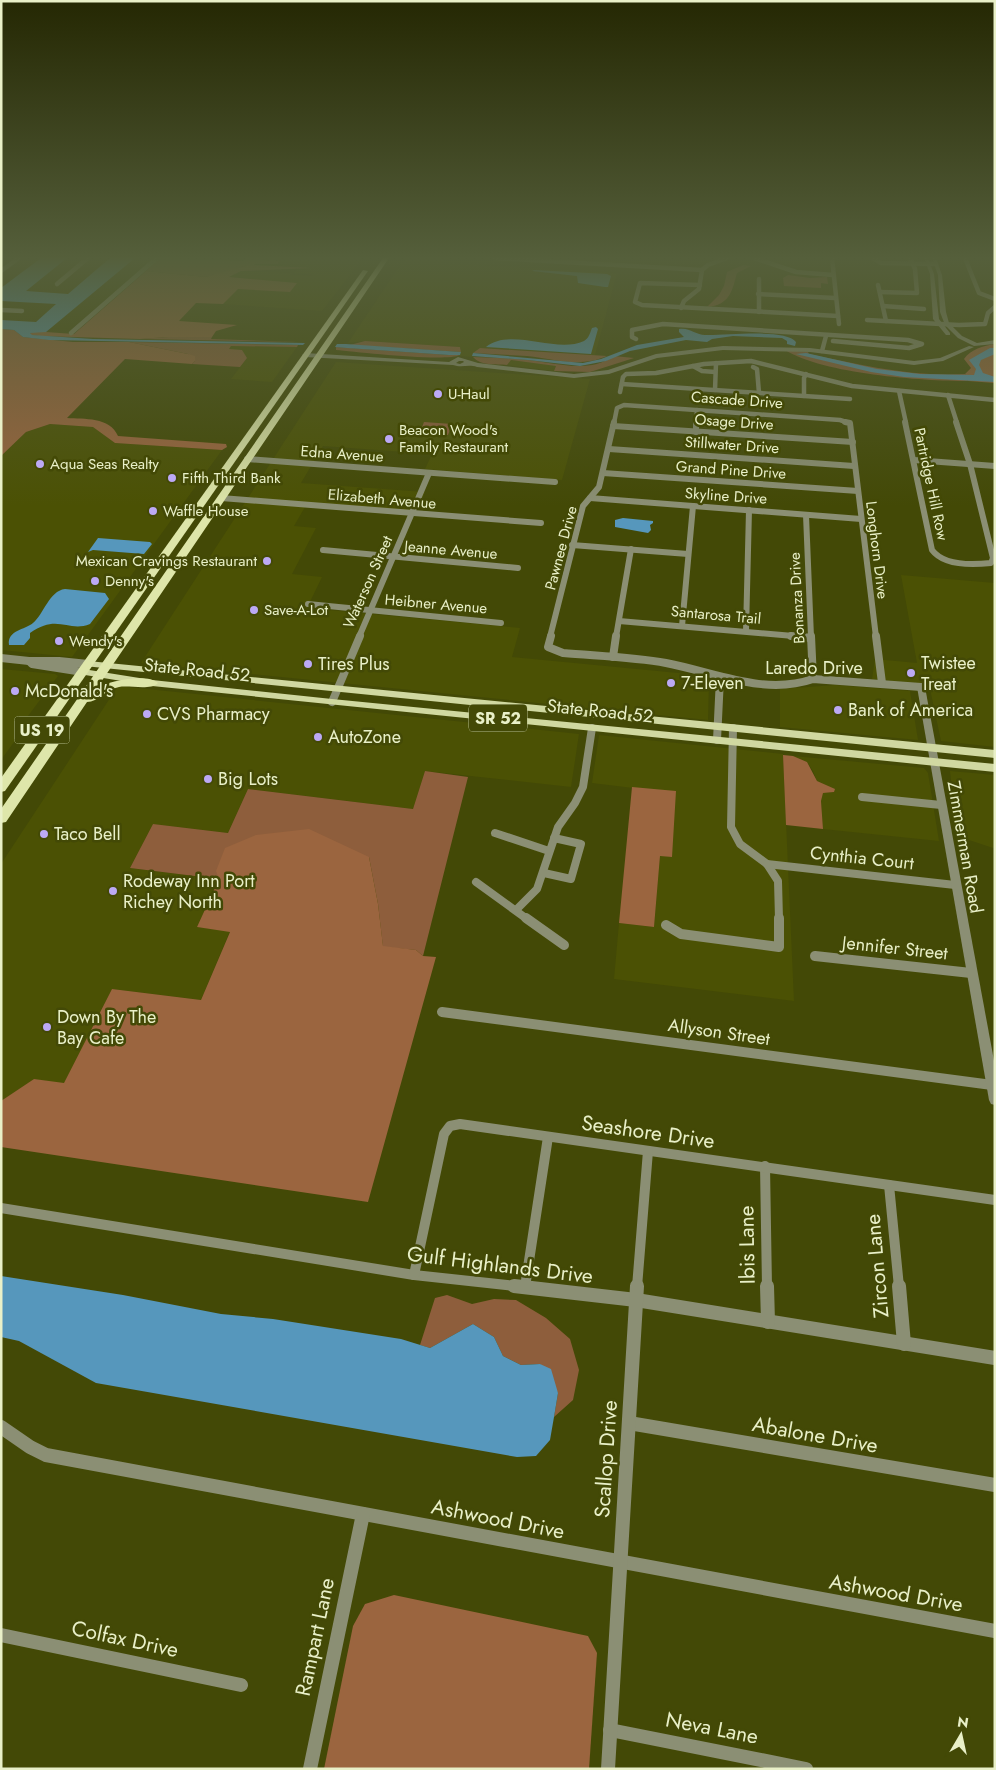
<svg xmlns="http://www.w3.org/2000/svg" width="996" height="1770" font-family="Jost,sans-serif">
	<rect width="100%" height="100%" fill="#434906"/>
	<g fill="#4b5104">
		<polygon points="259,258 363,258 322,311 223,304 238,289 296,283 229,277 241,271 292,273 290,275 312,276 314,275 294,273 297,270 310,269 312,267 254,265"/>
		<polygon points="405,258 444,258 442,263 617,273 595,355 480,348 472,356 473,357 459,356 461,350 460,347 365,341 348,343"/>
		<polygon points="231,346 297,347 272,382 231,379 247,358 228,349"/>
		<polygon points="510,360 537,363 556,366 554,371 507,365"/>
		<polygon points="336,362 590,379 562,480 425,469 432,454 323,446 301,483 425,492 414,516 305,507 294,526 316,528 292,574 322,577 307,608 520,628 512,657 699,675 709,681 708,720 141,663"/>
		<polygon points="50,424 94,427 115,443 222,450 72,657 1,650 1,456 26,432"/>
		<polygon points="901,575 995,583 995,747 941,741 929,684 872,679 875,659 917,663"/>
		<polygon points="1,669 55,674 58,676 28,716 27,724 1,760"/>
		<polygon points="835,685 910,691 918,740 780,727 780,689"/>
		<polygon points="118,686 579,734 571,787 425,771 413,809 248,789 228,833 153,824 130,868 219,879 197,927 230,931 201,1000 112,989 64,1084 34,1079 1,1101 1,864"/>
		<polygon points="599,735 783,754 794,1001 614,979 619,923 654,927 660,855 672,857 633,788 592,783"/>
		<polygon points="793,756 924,768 928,773 939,841 823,829 821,801 823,793 834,792 828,786 817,781 813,771 807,762"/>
		<polygon points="950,771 995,775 995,847 993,848 957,836"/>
	</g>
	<g fill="#8e5e3c">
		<polygon points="160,258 243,261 246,258 264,258 262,260 269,261 271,258 277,258 275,261 280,261 278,264 250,264 217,275 206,277 146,271"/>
		<path d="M743 265 751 266 737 273C732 291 730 305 707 307L719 295 724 286 727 272Z"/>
		<polygon points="788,275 810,278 827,277 828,284 821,283 821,288 784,286 783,278"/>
		<polygon points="168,337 212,337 211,339 299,342 140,339"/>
		<polygon points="365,341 460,347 461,352 350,345"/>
		<polygon points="129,342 298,345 297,347 231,346 229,349 242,350 247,358 240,367 192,364 195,361 188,354"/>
		<path d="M336 347 449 355H460C445 362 358 352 336 350Z"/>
		<path d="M480 348 607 356C580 368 555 359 527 356 509 355 491 354 473 353Z"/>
		<path d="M785 350 808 352 809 354C861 365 911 377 965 374L968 381C921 381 824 374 785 350Z"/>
		<path d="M614 356 634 358 590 372 554 371 556 366 511 360 507 365C496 364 481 366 473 357 491 358 510 358 528 360 557 363 588 374 614 356Z"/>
		<polygon points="424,422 452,424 448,435 419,435"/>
		<polygon points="425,771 468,777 423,956 416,950 383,947 378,904 369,857 219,879 130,868 153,824 228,833 248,789 413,809"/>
		<polygon points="447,1295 472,1304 494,1299 516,1300 546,1318 570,1339 579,1370 573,1400 554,1417 558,1393 540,1364 521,1365 503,1356 494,1337 473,1324 430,1348 420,1345 435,1298"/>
	</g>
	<g fill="#9b653f">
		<polygon points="255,261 256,262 254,265 313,268 241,271 229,277 297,283 290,292 238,289 223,304 196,303 179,321 237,325 216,331 212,337 168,337 140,339 39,336 31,335 30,333 32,331 74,334 146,271 206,277 245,266"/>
		<path d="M1 329 14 330 23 337 73 342H129L188 354 195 356V361L192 364 125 359 67 418C84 419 110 417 118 436L226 444 227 447 222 450 115 443 93 427 50 424 26 432 1 456Z"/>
		<path d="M995 344V383L968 381 965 374 971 368 964 359C971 349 983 346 995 344Z"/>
		<polygon points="783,755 793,756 807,762 817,781 835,789 834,792 823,793 821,801 823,829 786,825"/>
		<polygon points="632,787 676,791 672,857 660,856 654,927 619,923"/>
		<polygon points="309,829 369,857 378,904 383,946 416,950 423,956 436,957 368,1202 1,1147 1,1101 34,1079 64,1083 112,989 201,1000 230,932 197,927 219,879 216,871 225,848 256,835"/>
		<polygon points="394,1595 588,1636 597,1653 589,1769 324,1769 353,1626 365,1604"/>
	</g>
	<g fill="#5697bc">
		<polygon points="41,258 67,258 26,291 68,294 110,258 135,258 46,332 30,333 32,335 93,339 305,343 303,345 49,340 23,337 14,330 1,329 1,320 36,322 56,304 1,301 1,288"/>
		<polygon points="534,270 607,274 611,276 608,287 605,287 578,283 577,276 532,271"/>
		<path d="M596 327 598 329 591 354 486 347C511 327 556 354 584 341 589 338 590 333 592 328Z"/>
		<path d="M679 329C689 327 696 335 705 335 723 336 786 328 796 342L795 346 787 344V341L782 338 733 336 712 339 707 342 686 340 630 351 606 361 580 366 528 360 472 356 473 353 583 363 601 359 637 345 684 337 679 332Z"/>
		<polygon points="337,344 346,344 461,352 460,355 449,355 347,348 335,347"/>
		<polygon points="990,348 995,348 995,354 981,360 979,365 983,373 995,377 995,382 904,377 871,372 796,354 806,353 877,369 920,374 974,375 976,369 969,360"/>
		<polygon points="623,518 653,521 653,523 650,525 651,530 648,533 615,527 615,520"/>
		<polygon points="98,538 150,542 152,544 144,554 93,550 88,552"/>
		<path d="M65 589 105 593 109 599 90 624C68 633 58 613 30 633V638L24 645H9C7 630 25 630 33 623 44 614 49 591 65 589Z"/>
		<polygon points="1,1276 123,1295 221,1314 273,1319 401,1339 430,1348 473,1324 494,1337 503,1356 521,1365 540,1364 551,1369 558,1393 554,1417 550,1440 536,1456 517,1457 96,1383 19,1341 1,1337"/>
	</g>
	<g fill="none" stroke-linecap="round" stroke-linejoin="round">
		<g stroke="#8b8f74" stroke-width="4.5">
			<polyline points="495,258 702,270"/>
			<polyline points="754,258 796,272 833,275"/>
			<polyline points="832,258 839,324"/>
			<polyline points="873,258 881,263 935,264"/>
			<polyline points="965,258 979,293 995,299"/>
			<polyline points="1,271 19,258"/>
			<polyline points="759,279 759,312"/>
			<polyline points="57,284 88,258"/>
			<polyline points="700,285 640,283 635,302 642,305 838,316"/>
			<polyline points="878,285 886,321"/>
			<polyline points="880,292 917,293 915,269 910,258"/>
			<polyline points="758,294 835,298"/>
			<polyline points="883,306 924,309"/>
			<polyline points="681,308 684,301 699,289 702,270 708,265 727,258"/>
			<polyline points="1,310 22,311"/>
			<polyline points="867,320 959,325 985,324 988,313 995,307"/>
			<polyline points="71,333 157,258"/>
			<polyline points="636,339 632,337 632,330 663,324 908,340 922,344 909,348 833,341"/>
			<polyline points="822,351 826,336"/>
			<polyline points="693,366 702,371 715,372"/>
			<polyline points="753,367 757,369 759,393"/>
			<polyline points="622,384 850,399"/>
			<polyline points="715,390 716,363"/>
			<polyline points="899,391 906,423"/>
			<polyline points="620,392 623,377 626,374 656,373 704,364 751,361 852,386 995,400"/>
			<polyline points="948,395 957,423"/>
			<polyline points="804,396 804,378 806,374"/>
			<polyline points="614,423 617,408 624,405 840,420 849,423"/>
			<polyline points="696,423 697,410"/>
		</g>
		<g stroke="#8b8f74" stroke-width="6">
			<polyline points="845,422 850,423 876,637"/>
			<path d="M905 422 932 550C944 566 973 565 991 563L993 558 970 464 956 422"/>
			<polyline points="613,426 853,442"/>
			<polyline points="696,432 696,422"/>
			<polyline points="609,449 854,466"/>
			<polyline points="247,459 555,482"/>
			<polyline points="914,460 995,466"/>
			<polyline points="603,473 858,491"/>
			<polyline points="221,498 541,523"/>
			<polyline points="590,498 861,519"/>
			<polyline points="806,515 811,637"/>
			<polyline points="572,545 688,554"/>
			<polyline points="323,550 518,568"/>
			<polyline points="308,604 501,623"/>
			<polyline points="619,621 805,637"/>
			<polyline points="682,626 693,506"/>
			<polyline points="746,631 749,510"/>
			<polyline points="359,637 429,473"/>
			<polyline points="550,637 583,506 599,487 614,422"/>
			<polyline points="616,637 631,549"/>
		</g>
		<g stroke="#8b8f74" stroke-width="8">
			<path d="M551 636 548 647 563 653C597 656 633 657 666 663 714 672 764 696 813 679L921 687 938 686"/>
			<polyline points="791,636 811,638"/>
			<polyline points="811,636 813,679"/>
			<polyline points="876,636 882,683"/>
			<polyline points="613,657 616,636"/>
			<polyline points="1,658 29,661"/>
			<polyline points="83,672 32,664 29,661 59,661 88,664"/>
			<polyline points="332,702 360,636"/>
			<polyline points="733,728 731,827 740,844 767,864 778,881 779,919"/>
			<polyline points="717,740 720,678"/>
			<polyline points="862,797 941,805"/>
			<polyline points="495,833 549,851"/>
			<polyline points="767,864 955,885"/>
			<polyline points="544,873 571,879 581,844 554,838"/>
			<polyline points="476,882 527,919"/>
			<polyline points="516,910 537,889 558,827 575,803 583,787 592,728"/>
		</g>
		<g stroke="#8b8f74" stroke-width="10">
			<polyline points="526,918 564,945"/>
			<polyline points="666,925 681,934 779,947 779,918"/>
			<polyline points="815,956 971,973"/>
			<polyline points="442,1012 992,1085"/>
			<polyline points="765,1166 767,1287"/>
			<polyline points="889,1185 899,1287"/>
			<polyline points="1,1208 414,1275 525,1287"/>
			<polyline points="414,1275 444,1134 450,1126 460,1124 995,1200"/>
			<polyline points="525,1287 548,1137"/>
			<polyline points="637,1287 648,1151"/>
		</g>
		<g stroke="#8b8f74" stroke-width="14">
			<polyline points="514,1286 636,1300 995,1358"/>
			<polyline points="767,1286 768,1322"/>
			<polyline points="899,1286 904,1344"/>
			<polyline points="629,1423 995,1485"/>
			<polyline points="1,1427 30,1447 46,1455 995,1631"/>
			<polyline points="1,1635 241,1685"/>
			<polyline points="610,1730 806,1769"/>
			<polyline points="310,1769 363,1514"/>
			<polyline points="608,1769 637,1286"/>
		</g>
		<g fill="#8b8f74" fill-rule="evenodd">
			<polygon points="924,258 928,258 934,274 939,319 950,333 950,335 946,335 933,319 930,274"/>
			<polygon points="932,258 936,258 942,275 946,312 949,323 962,336 977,343 995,340 995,344 974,346 958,338 945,325 940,312 938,275"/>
			<path d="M723 346 810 348 914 361 940 358 969 346 974 347 943 361 914 365 810 352 723 350 657 358 609 374 574 378 477 367C468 364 462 368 453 365L305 357 302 355 305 353 449 362 458 357 478 363 574 374 608 370 656 354ZM459 361H463L464 362 460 364 456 363Z"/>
			<polygon points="921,684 925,687 995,1066 995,1105 991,1104 989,1100 917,687"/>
		</g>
		<g fill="#d0d8a1" fill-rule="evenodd">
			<polygon points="88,661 995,750 995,758 84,666 83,664"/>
			<polygon points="83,669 152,680 332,699 995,764 995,772 152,686 79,674 79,670"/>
		</g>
		<g fill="#dee6aa" fill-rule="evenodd">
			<path d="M383 258H389L97 688C109 681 147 673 158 683 150 691 130 685 119 687 107 689 98 702 87 702L6 822 1 823V809Z"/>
			<polygon points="363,270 368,271 5,791 1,792 1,778"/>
		</g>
	</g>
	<linearGradient id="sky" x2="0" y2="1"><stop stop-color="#252803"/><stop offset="0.51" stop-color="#555f3b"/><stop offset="1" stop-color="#555f3b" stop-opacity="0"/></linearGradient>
	<rect width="996" height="506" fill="url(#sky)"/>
	<g fill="#bca9f5" stroke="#434906" stroke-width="2">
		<circle cx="438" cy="394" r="5"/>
		<circle cx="389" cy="439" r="5"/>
		<circle cx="40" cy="464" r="5"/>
		<circle cx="172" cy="478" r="5"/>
		<circle cx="153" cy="511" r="5"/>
		<circle cx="267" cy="561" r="5"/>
		<circle cx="95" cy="581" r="5"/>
		<circle cx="254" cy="610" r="5"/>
		<circle cx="59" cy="641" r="5"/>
		<circle cx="308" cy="664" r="5"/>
		<circle cx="911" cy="673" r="5"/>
		<circle cx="671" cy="683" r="5"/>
		<circle cx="15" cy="691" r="5"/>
		<circle cx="838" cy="710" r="5"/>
		<circle cx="147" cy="714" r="5"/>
		<circle cx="318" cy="737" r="5"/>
		<circle cx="208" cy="779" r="5"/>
		<circle cx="44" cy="834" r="5"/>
		<circle cx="113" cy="891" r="5"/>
		<circle cx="47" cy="1027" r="5"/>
	</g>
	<g text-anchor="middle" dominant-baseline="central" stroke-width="5" stroke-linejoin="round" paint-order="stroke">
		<g font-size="15" fill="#e9f0c8" stroke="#434906" text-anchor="start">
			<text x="448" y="394">U-Haul</text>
			<text x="399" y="430">Beacon Wood's<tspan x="399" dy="17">Family Restaurant</tspan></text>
			<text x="50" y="464">Aqua Seas Realty</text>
			<text x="182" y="478">Fifth Third Bank</text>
			<text x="163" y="511">Waffle House</text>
			<text x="257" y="561" text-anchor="end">Mexican Cravings Restaurant</text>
			<text x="105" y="581">Denny's</text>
			<text x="264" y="610">Save-A-Lot</text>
			<text x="69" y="641">Wendy's</text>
		</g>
		<g font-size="15" fill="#e9f0c8" stroke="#434906">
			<text transform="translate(737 400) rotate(4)">Cascade Drive</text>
			<text transform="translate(734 422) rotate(4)">Osage Drive</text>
			<text transform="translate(732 445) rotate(4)">Stillwater Drive</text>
			<text transform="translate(342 454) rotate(4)">Edna Avenue</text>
			<text transform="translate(731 470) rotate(4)">Grand Pine Drive</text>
			<text transform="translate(931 484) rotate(78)">Partridge Hill Row</text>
			<text transform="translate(726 496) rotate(4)">Skyline Drive</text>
			<text transform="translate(382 499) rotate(5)">Elizabeth Avenue</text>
			<text transform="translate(561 548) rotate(-75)">Pawnee Drive</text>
			<text transform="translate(451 550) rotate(5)">Jeanne Avenue</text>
			<text transform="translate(877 550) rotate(83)">Longhorn Drive</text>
			<text transform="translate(368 582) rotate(-66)">Waterson Street</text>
			<text transform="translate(797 598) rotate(-93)">Bonanza Drive</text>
			<text transform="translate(436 604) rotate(5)">Heibner Avenue</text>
			<text transform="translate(716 615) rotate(5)">Santarosa Trail</text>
		</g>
		<g fill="#434906" stroke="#b7be8e" stroke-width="1">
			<rect x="469" y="704.5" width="58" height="27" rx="4"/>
			<rect x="14.5" y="716.5" width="55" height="27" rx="4"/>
		</g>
		<g font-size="16" font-weight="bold" fill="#e9f0c8">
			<text x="498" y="718">SR 52</text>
			<text x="42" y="730">US 19</text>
		</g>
		<g font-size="18" fill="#e9f0c8" stroke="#434906" text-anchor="start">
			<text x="921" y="663">Twistee<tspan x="921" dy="21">Treat</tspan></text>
			<text x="318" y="664">Tires Plus</text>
			<text x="681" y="683">7-Eleven</text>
			<text x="25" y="691">McDonald's</text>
			<text x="848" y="710">Bank of America</text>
			<text x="157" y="714">CVS Pharmacy</text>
			<text x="328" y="737">AutoZone</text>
			<text x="218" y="779">Big Lots</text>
			<text x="54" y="834">Taco Bell</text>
			<text x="123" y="881">Rodeway Inn Port<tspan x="123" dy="21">Richey North</tspan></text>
			<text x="57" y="1017">Down By The<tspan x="57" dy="21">Bay Cafe</tspan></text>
		</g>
		<g font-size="18" fill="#e9f0c8" stroke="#434906">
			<text x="814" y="668">Laredo Drive</text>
			<text transform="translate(197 670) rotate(6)">State Road 52</text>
			<text transform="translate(600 711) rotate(6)">State Road 52</text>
			<text transform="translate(965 847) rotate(80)">Zimmerman Road</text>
			<text transform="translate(862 858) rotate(6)">Cynthia Court</text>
			<text transform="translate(895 948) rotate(6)">Jennifer Street</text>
			<text transform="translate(719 1032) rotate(8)">Allyson Street</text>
		</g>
		<g font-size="21" fill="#e9f0c8" stroke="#434906">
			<text transform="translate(648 1132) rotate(8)">Seashore Drive</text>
			<text transform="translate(747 1245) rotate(-91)">Ibis Lane</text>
			<text transform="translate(500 1265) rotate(7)">Gulf Highlands Drive</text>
			<text transform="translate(877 1266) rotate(-95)">Zircon Lane</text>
			<text transform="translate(815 1435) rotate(10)">Abalone Drive</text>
			<text transform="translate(606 1459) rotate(-86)">Scallop Drive</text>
			<text transform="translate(498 1519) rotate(11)">Ashwood Drive</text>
			<text transform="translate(896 1593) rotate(10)">Ashwood Drive</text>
			<text transform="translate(315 1637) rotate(-78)">Rampart Lane</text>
			<text transform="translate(125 1639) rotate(12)">Colfax Drive</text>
			<text transform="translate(712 1728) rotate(11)">Neva Lane</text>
		</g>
	</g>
	<rect width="996" height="1770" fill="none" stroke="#e9f0c8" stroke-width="5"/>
	<g transform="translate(961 1735) rotate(9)" stroke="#434906" stroke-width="4" paint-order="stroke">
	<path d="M0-4L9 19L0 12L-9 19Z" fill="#e9f0c8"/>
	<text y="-8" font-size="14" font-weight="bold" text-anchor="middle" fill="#e9f0c8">N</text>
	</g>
</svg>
